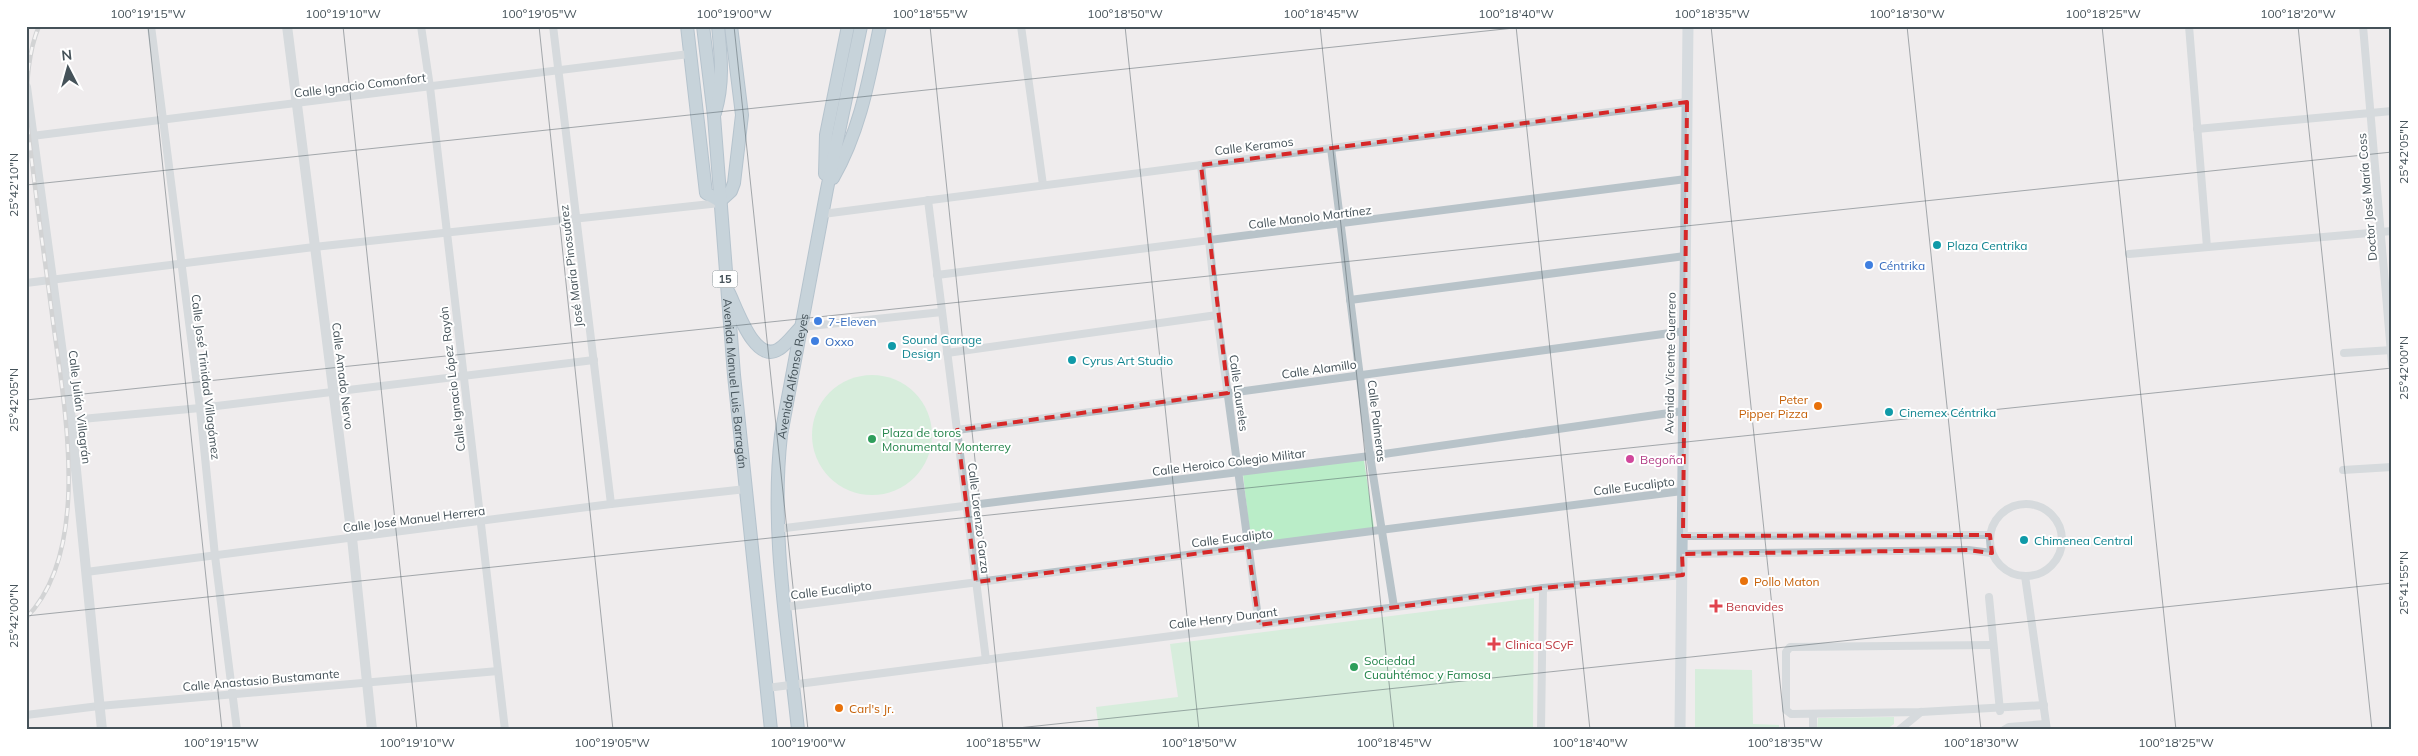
<svg xmlns="http://www.w3.org/2000/svg" width="2418" height="756" font-family="Mulish,sans-serif">
	<rect width="100%" height="100%" fill="#efeced"/>
	<g fill="#baedc8">
		<circle cx="872" cy="435" r="60"/>
		<polygon points="1364,460 1374,528 1251,544 1243,474"/>
		<polygon points="1534,598 1533,730 1099,730 1096,707 1178,697 1170,644"/>
		<polygon points="1695,669 1752,670 1753,724 1779,725 1779,730 1695,730"/>
		<polygon points="1894,717 1894,724 1885,730 1817,730 1818,718"/>
	</g>
	<g fill="none" stroke-linecap="round" stroke-linejoin="round">
		<g stroke="#7091a7" stroke-width="14">
			<g id="trunk">
				<polyline points="687,26 706,193 720,201 731,191 734,183 742,115 731,26"/>
				<path id="s1" d="M703 26 714 116 734 375 771 730"/>
				<path d="M715 113C724 83 721 56 718 26"/>
				<polyline points="825,174 826,135 848,26"/>
				<path d="M833 178C860 131 869 79 880 26"/>
				<path d="M729 293C737 309 755 365 779 349 787 344 794 334 801 327"/>
				<path id="s2" d="M798 730C788 632 770 533 781 435L827 189 861 26"/>
			</g>
		</g>
		<g stroke="#b8c3c9" stroke-width="8">
			<polyline points="151,26 200,408 215,556 237,730"/>
			<polyline points="421,26 430,87 505,730"/>
			<polyline points="553,26 611,504"/>
			<polyline points="1021,26 1043,185"/>
			<polyline points="2189,26 2207,247"/>
			<polyline points="2363,26 2392,365"/>
			<polyline points="2197,129 2392,111"/>
			<polyline points="32,136 689,54"/>
			<polyline points="1331,148 1370,456 1394,607"/>
			<polyline points="1201,165 1217,315 1259,625"/>
			<polyline points="928,200 986,660"/>
			<polyline points="823,214 1687,102"/>
			<polyline points="2129,254 2392,231"/>
			<polyline points="937,275 1686,179"/>
			<polyline points="26,283 314,247 720,203"/>
			<polyline points="1350,300 1685,256"/>
			<polyline points="801,327 942,312"/>
			<polyline points="947,353 1217,315"/>
			<polyline points="2344,353 2392,350"/>
			<polyline points="71,420 200,408 594,360"/>
			<polyline points="957,430 1685,331"/>
			<polyline points="2343,470 2392,467"/>
			<circle cx="2026" cy="540" r="36"/>
			<polyline points="777,529 1370,456 1683,411"/>
			<polyline points="1683,536 1990,535"/>
			<polyline points="1682,554 1968,550 1992,553"/>
			<polyline points="86,572 611,504 746,489"/>
			<polyline points="2025,576 2047,730"/>
			<polyline points="1989,597 2000,711"/>
			<polyline points="785,607 1682,491"/>
			<polyline points="1992,645 1790,647 1786,652 1786,710 1791,714 1921,712 2044,705"/>
			<polyline points="767,688 1543,588 1683,575"/>
			<polyline points="1813,714 1813,730"/>
			<polyline points="26,715 99,706 498,671"/>
			<polyline points="1541,730 1543,588"/>
			<polyline points="1899,730 1921,712"/>
			<polyline points="2004,730 2009,727 2046,724"/>
		</g>
		<g stroke="#b8c3c9" stroke-width="10">
			<polyline points="287,26 352,538 372,730"/>
			<polyline points="26,87 71,420 102,730"/>
		</g>
		<polyline stroke="#b8c6ce" stroke-width="11" points="1680,730 1688,26"/>
		<use href="#trunk" stroke="#98b3c3" stroke-width="12"/>
		<g stroke="#afb3b7" stroke-width="4.5">
			<path id="rail" d="M26 618C94 549 63 400 52 314 43 246 33 178 26 110 27 82 28 52 39 26"/>
		</g>
		<use href="#rail" stroke="#fff" stroke-width="2.5" stroke-dasharray="8" stroke-linecap="butt"/>
	</g>
	<path d="M0 0H2418V756H0ZM1687 102 1683 536 1990 535 1992 553 1968 550 1682 554 1683 575 1543 588 1259 625 1248 547 976 582 957 430 1228 393 1201 165Z" fill="#efeced" fill-opacity=".55" fill-rule="evenodd"/>
	<path fill="none" stroke="#d62828" stroke-width="4" stroke-dasharray="10 6" stroke-linejoin="round" d="M1687 102 1683 536 1990 535 1992 553 1968 550 1682 554 1683 575 1543 588 1259 625 1248 547 976 582 957 430 1228 393 1201 165Z"/>
	<path fill="none" stroke="#455259" stroke-width="1" stroke-opacity="0.45" d="M148 26 222 730M343 26 417 730M539 26 613 730M734 26 808 730M930 26 1003 730M1125 26 1199 730M1320 26 1394 730M1516 26 1590 730M1711 26 1785 730M1907 26 1981 730M2102 26 2176 730M2298 26 2372 730M26 185 1533 26M26 400 2392 152M26 616 2392 368M999 730 2392 583"/>
	<g fill="#0f9aa8" stroke="#fff" stroke-width="2">
		<circle cx="1937" cy="245" r="5"/>
		<circle cx="892" cy="346" r="5"/>
		<circle cx="1072" cy="360" r="5"/>
		<circle cx="1889" cy="412" r="5"/>
		<circle cx="2024" cy="540" r="5"/>
	</g>
	<g fill="#3f7fe0" stroke="#fff" stroke-width="2">
		<circle cx="1869" cy="265" r="5"/>
		<circle cx="818" cy="321" r="5"/>
		<circle cx="815" cy="341" r="5"/>
	</g>
	<g fill="#e8710a" stroke="#fff" stroke-width="2">
		<circle cx="1818" cy="406" r="5"/>
		<circle cx="1744" cy="581" r="5"/>
		<circle cx="839" cy="708" r="5"/>
	</g>
	<g fill="#2e9e5b" stroke="#fff" stroke-width="2">
		<circle cx="872" cy="439" r="5"/>
		<circle cx="1354" cy="667" r="5"/>
	</g>
	<circle fill="#d1479c" stroke="#fff" stroke-width="2" cx="1630" cy="459" r="5"/>
	<g fill="#e0444e" stroke="#fff" stroke-width="2">
		<path d="M1713.5 598.5h5v5h5v5h-5v5h-5v-5h-5v-5h5z"/>
		<path d="M1491.5 636.5h5v5h5v5h-5v5h-5v-5h-5v-5h5z"/>
	</g>
	<g text-anchor="middle" dominant-baseline="central" stroke-width="4" stroke-linejoin="round" paint-order="stroke">
		<rect fill="#fff" stroke="#7d868b" stroke-width="1" x="712.5" y="270.5" width="25" height="17" rx="4"/>
		<g font-size="11" font-weight="bold" fill="#455259">
			<text x="725" y="279">15</text>
		</g>
		<g font-size="12" fill="#455259" stroke="#fff">
			<text transform="translate(360 85) rotate(-7)">Calle Ignacio Comonfort</text>
			<text transform="translate(1254 146) rotate(-7)">Calle Keramos</text>
			<text transform="translate(2367 197) rotate(-95)">Doctor José María Coss</text>
			<text transform="translate(1310 217) rotate(-7)">Calle Manolo Martínez</text>
			<text transform="translate(571 266) rotate(-97)">José María Pinosuárez</text>
			<text transform="translate(1670 363) rotate(-89)">Avenida Vicente Guerrero</text>
			<text transform="translate(1319 369) rotate(-8)">Calle Alamillo</text>
			<text transform="translate(343 376) rotate(83)">Calle Amado Nervo</text>
			<text stroke="none"><textPath href="#s2" startOffset="356">Avenida Alfonso Reyes</textPath></text>
			<text transform="translate(206 377) rotate(83)">Calle José Trinidad Villagómez</text>
			<text transform="translate(452 379) rotate(-97)">Calle Ignacio López Rayón</text>
			<text stroke="none"><textPath href="#s1" startOffset="359">Avenida Manuel Luis Barragán</textPath></text>
			<text transform="translate(1239 393) rotate(82)">Calle Laureles</text>
			<text transform="translate(80 407) rotate(83)">Calle Julián Villagrán</text>
			<text transform="translate(1377 421) rotate(83)">Calle Palmeras</text>
			<text transform="translate(1229 462) rotate(-7)">Calle Heroico Colegio Militar</text>
			<text transform="translate(1634 486) rotate(-7)">Calle Eucalipto</text>
			<text transform="translate(979 518) rotate(83)">Calle Lorenzo Garza</text>
			<text transform="translate(414 519) rotate(-7)">Calle José Manuel Herrera</text>
			<text transform="translate(1232 538) rotate(-7)">Calle Eucalipto</text>
			<text transform="translate(831 590) rotate(-7)">Calle Eucalipto</text>
			<text transform="translate(1223 618) rotate(-7)">Calle Henry Dunant</text>
			<text transform="translate(261 680) rotate(-5)">Calle Anastasio Bustamante</text>
		</g>
		<g font-size="12" fill="#0d838f" stroke="#fff" text-anchor="start">
			<text x="1947" y="245">Plaza Centrika</text>
			<text x="902" y="339">Sound Garage<tspan x="902" dy="14">Design</tspan></text>
			<text x="1082" y="360">Cyrus Art Studio</text>
			<text x="1899" y="412">Cinemex Céntrika</text>
			<text x="2034" y="540">Chimenea Central</text>
		</g>
		<g font-size="12" fill="#366cbe" stroke="#fff" text-anchor="start">
			<text x="1879" y="265">Céntrika</text>
			<text x="828" y="321">7-Eleven</text>
			<text x="825" y="341">Oxxo</text>
		</g>
		<g font-size="12" fill="#c56008" stroke="#fff" text-anchor="start">
			<text x="1808" y="399" text-anchor="end">Peter<tspan x="1808" dy="14">Pipper Pizza</tspan></text>
			<text x="1754" y="581">Pollo Maton</text>
			<text x="849" y="708">Carl's Jr.</text>
		</g>
		<g font-size="12" fill="#27864d" stroke="#fff" text-anchor="start">
			<text x="882" y="432">Plaza de toros<tspan x="882" dy="14">Monumental Monterrey</tspan></text>
			<text x="1364" y="660">Sociedad<tspan x="1364" dy="14">Cuauhtémoc y Famosa</tspan></text>
		</g>
		<g font-size="12" fill="#b23c85" stroke="#fff" text-anchor="start">
			<text x="1640" y="459">Begoña</text>
		</g>
		<g font-size="12" fill="#be3a42" stroke="#fff" text-anchor="start">
			<text x="1726" y="606">Benavides</text>
			<text x="1505" y="644">Clinica SCyF</text>
		</g>
	</g>
	<rect width="2418" height="756" fill="none" stroke="#ffffff" stroke-width="55"/>
	<g transform="translate(68 68) rotate(354)" stroke="#ffffff" stroke-width="4" paint-order="stroke">
	<path d="M0-4L9 19L0 12L-9 19Z" fill="#455259"/>
	<text y="-8" font-size="14" font-weight="bold" text-anchor="middle" fill="#455259">N</text>
	</g>
	<rect x="28" y="28" width="2362" height="700" fill="none" stroke="#455259" stroke-width="2"/>
	<g font-size="12" text-anchor="middle" fill="#455259">
		<text x="148" y="18">100°19'15"W</text>
		<text x="343" y="18">100°19'10"W</text>
		<text x="539" y="18">100°19'05"W</text>
		<text x="734" y="18">100°19'00"W</text>
		<text x="930" y="18">100°18'55"W</text>
		<text x="1125" y="18">100°18'50"W</text>
		<text x="1321" y="18">100°18'45"W</text>
		<text x="1516" y="18">100°18'40"W</text>
		<text x="1712" y="18">100°18'35"W</text>
		<text x="1907" y="18">100°18'30"W</text>
		<text x="2103" y="18">100°18'25"W</text>
		<text x="2298" y="18">100°18'20"W</text>
		<text transform="translate(2404 152) rotate(-90)" y="4">25°42'05"N</text>
		<text transform="translate(14 185) rotate(-90)" y="4">25°42'10"N</text>
		<text transform="translate(2404 368) rotate(-90)" y="4">25°42'00"N</text>
		<text transform="translate(14 400) rotate(-90)" y="4">25°42'05"N</text>
		<text transform="translate(2404 583) rotate(-90)" y="4">25°41'55"N</text>
		<text transform="translate(14 616) rotate(-90)" y="4">25°42'00"N</text>
		<text x="221" y="747">100°19'15"W</text>
		<text x="417" y="747">100°19'10"W</text>
		<text x="612" y="747">100°19'05"W</text>
		<text x="808" y="747">100°19'00"W</text>
		<text x="1003" y="747">100°18'55"W</text>
		<text x="1199" y="747">100°18'50"W</text>
		<text x="1394" y="747">100°18'45"W</text>
		<text x="1590" y="747">100°18'40"W</text>
		<text x="1785" y="747">100°18'35"W</text>
		<text x="1981" y="747">100°18'30"W</text>
		<text x="2176" y="747">100°18'25"W</text>
	</g>
</svg>
